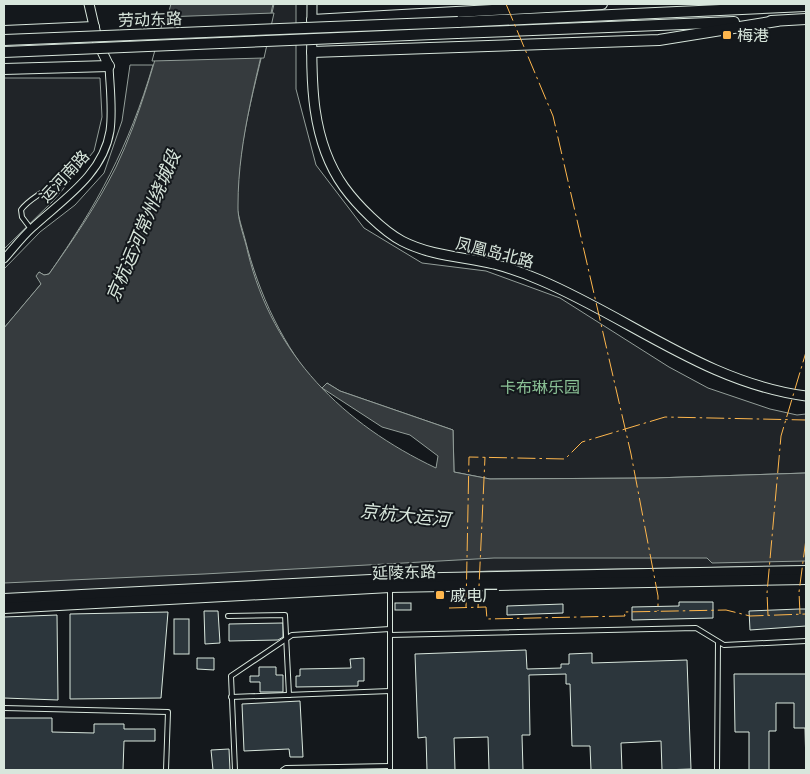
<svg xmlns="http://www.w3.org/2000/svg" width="810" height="774" font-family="Quicksand,'Noto Sans SC',sans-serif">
	<rect width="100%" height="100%" fill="#14181c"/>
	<g fill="#202428" stroke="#939e99">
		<path d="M274 4H296V89L316 165 364 228 422 263 486 271 560 298 669 367 708 388 770 409 797 415 806 414V473L654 478 490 479 454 472 453 430 340 391 327 383 321 390C283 346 259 295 245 239 242 228 238 216 237 206 237 139 260 69 274 4Z"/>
		<path d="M130 65H153C129 147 97 205 49 274L44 275 39 272 41 284 4 328V269L40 232 75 205 104 173 122 121Z"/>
		<polygon points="4,78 100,78 102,117 94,151 55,199 4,249"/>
		<polygon points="806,554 806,566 490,571 4,595 4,574 488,556"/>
	</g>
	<path fill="#363b3e" stroke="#939e99" d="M171 4H273C259 70 238 137 238 205 237 220 245 238 248 253 273 355 343 424 436 468L438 456 410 435 382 427 322 388 327 383 340 391 453 430 454 472 490 479 654 478 806 473V561L712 563 707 558H494L204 574 4 583V328L41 284 36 276 39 272 44 275 49 274C73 240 97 205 116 167 141 115 155 59 171 4Z"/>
	<polygon fill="#14181c" stroke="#939e99" points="274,13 264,58 152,61 164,17"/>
	<g fill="#2c363c" stroke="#d8e6dc">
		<polygon points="679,602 713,602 713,618 632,620 632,607 679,606"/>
		<rect x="395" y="603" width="16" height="7"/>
		<polygon points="563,604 563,613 507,615 507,606"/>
		<polygon points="799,609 806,609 806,626 750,630 749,611"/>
		<polygon points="204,611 218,611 220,643 205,644"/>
		<polygon points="168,612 161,698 70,699 70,614"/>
		<polygon points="57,615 58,700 4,698 4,617"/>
		<rect x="174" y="619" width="15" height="35"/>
		<polygon points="283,623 283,637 278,640 229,641 229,624"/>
		<polygon points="526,650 527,669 561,668 561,664 569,664 569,654 592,653 592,663 687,660 691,769 662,770 661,741 621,743 622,770 591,770 590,746 572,746 570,684 566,684 566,674 529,675 530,735 522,735 523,770 489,770 488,737 454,738 455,770 427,770 426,737 418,738 415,654"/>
		<polygon points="197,658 214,658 214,670 197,669"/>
		<polygon points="364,658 364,681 358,681 358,686 296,687 296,676 300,676 300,669 351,668 350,659"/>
		<polygon points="259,667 276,667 276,675 283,675 283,692 260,692 260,682 250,682 250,676 259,676"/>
		<polygon points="734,674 806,674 806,767 805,728 794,728 794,703 776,703 776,731 769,731 769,770 749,770 749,732 735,732"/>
		<polygon points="300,701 303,757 290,757 289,749 244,751 242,704"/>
		<polygon points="4,718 52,718 52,732 94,733 94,724 124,724 124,729 155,729 155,741 124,741 123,770 4,770"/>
		<polygon points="229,749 230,770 213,770 211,750"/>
	</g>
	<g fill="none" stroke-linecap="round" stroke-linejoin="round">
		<g stroke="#d8e6dc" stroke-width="6">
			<g id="service">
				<path d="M31 229 22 217 21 210C30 197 47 193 55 179"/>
				<polyline points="390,589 390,770"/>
				<polyline points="228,616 285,615 289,695"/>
				<polyline points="390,635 696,628 724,645 806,641"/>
				<polyline points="231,697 390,691"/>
				<polyline points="4,708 168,712 166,770"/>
				<polyline points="235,770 231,676 292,635 390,629"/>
				<polyline points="283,770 286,768 390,766"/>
				<polyline points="717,770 718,642"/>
			</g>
		</g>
		<g stroke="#d8e6dc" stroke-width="9">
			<path id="minor" d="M4 259C13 249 22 237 32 228 62 200 103 175 110 131 113 110 110 88 109 66"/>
		</g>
		<g stroke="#d8e6dc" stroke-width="11">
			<g id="tertiary">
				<polyline points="89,4 98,43 109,66"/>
				<path d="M312 4C312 65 306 134 344 187 357 205 383 231 402 241 431 256 464 257 494 264 509 268 526 274 540 280 630 318 707 383 806 396"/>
			</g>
		</g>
		<g stroke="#d8e6dc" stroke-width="12">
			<g id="secondary">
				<polyline points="312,20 602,4"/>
				<polyline points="771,21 806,19"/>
				<polyline points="458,22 806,6"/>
				<polyline points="4,31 94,27"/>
				<polyline points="457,33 734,22"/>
				<polyline points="312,52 659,40 777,21"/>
				<polyline points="4,69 109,66"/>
				<polyline points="4,599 390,579 806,571"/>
				<polyline points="4,608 390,587 806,579"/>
			</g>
		</g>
		<use href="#service" stroke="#14181c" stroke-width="4"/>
		<use href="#minor" stroke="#14181c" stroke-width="7"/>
		<use href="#tertiary" stroke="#14181c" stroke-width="9"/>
		<use href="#secondary" stroke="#14181c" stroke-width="10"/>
		<g stroke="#d8e6dc" stroke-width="12" stroke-linecap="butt">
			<g id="secondary-bridge">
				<polyline points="4,40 458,22"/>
				<polyline points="4,52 457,33"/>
			</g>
		</g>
		<use href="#secondary-bridge" stroke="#14181c" stroke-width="10"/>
		<g stroke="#ffb74d" stroke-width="1" stroke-dasharray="18 4 2.5 4" stroke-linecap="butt">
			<polyline points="506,4 553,116 631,454 658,596 658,611"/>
			<polyline points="449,608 486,607 487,619 625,616 624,612 726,610 750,616 806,614"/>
			<polyline points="466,608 469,457 565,459 582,442 665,417 806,420"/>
			<polyline points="478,608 485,457"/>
			<polyline points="800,614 799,592 806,539"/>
			<polyline points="768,615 767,593 781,436 806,352"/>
		</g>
	</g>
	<g fill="#ffb74d" stroke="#14181c" stroke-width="2">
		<rect x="722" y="30" width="10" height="10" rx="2.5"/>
		<rect x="435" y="590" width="10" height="10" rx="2.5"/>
	</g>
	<g text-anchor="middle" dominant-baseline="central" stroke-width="4" stroke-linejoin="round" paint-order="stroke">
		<g font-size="16" fill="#d8e6dc" stroke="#14181c">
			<text transform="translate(150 19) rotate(-2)">劳动东路</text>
			<text transform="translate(64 176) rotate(-47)">运河南路</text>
			<text transform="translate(495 252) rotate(14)">凤凰岛北路</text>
			<text transform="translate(404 572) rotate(-2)">延陵东路</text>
		</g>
		<g font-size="16" fill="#d8e6dc" stroke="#14181c" text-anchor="start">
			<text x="737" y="35">梅港</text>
			<text x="450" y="595">戚电厂</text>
		</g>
		<g font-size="16" fill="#8ac095" stroke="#14181c">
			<text x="540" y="387">卡布琳乐园</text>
		</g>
		<g font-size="18" font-style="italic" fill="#d8e6dc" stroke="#14181c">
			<text transform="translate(143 226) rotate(-67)">京杭运河常州绕城段</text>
			<text transform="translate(405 515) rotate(6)">京杭大运河</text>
		</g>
	</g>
	<rect width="810" height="774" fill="none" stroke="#d8e6dc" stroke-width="10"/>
</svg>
